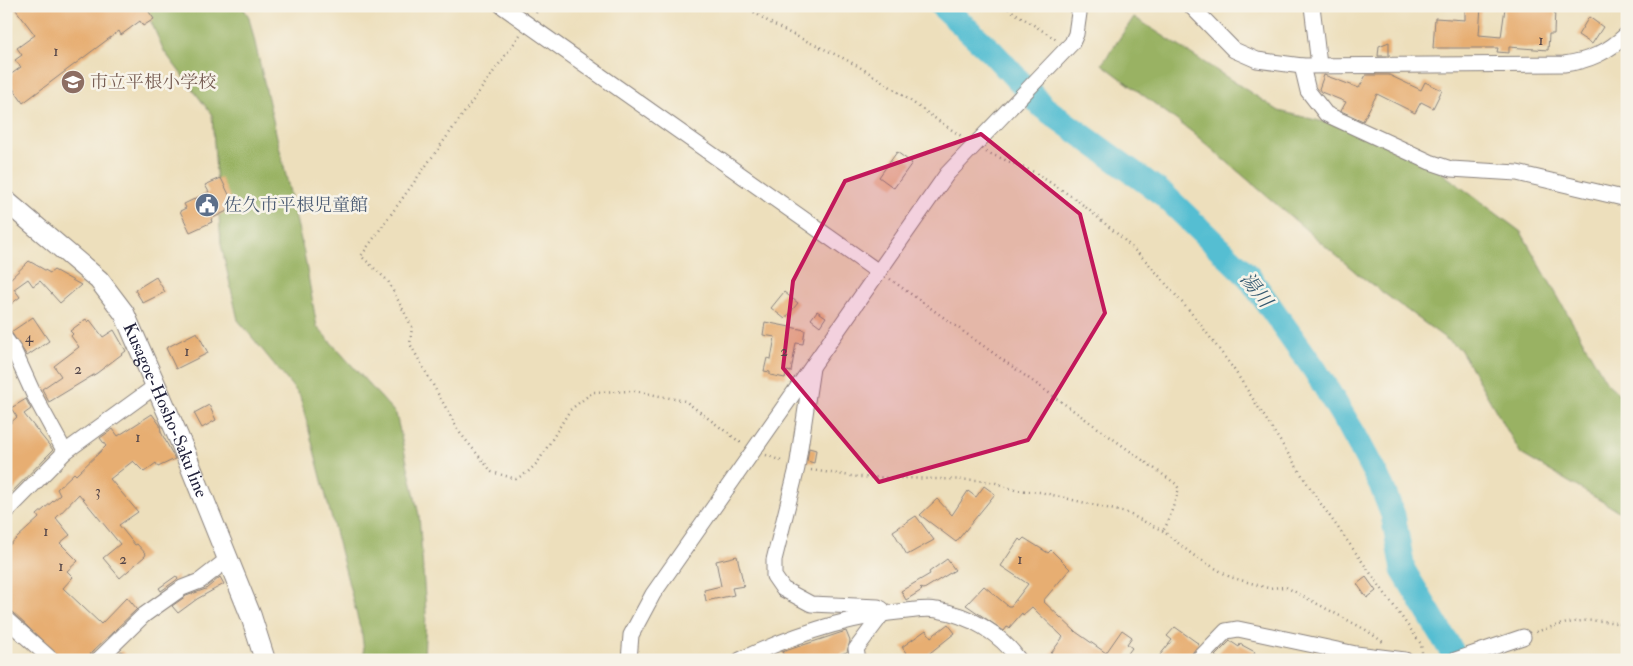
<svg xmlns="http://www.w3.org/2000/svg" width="1633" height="666" font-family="'IM FELL Double Pica','Noto Serif JP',serif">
	<rect width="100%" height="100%" fill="#f7f3e8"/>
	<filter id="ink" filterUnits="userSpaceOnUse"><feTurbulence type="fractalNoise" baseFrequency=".02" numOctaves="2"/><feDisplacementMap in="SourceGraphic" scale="10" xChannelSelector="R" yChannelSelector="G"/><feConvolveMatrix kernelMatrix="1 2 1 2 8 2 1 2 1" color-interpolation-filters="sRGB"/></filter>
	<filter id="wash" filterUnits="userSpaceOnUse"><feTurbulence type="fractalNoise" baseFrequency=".0096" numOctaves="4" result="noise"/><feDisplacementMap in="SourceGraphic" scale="20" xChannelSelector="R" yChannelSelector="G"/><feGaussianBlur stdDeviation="1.12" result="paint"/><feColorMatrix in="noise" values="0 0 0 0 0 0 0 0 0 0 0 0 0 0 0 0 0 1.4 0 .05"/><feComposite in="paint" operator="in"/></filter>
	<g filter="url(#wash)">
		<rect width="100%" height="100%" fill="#eddfbc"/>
		<g fill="#99b263" stroke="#5e6a4f">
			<polygon points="144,6 242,6 249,17 304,253 317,327 396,414 419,515 426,612 424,660 365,660 362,635 300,396 238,320 221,244 212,115 164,51"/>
			<polygon points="1134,17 1279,111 1365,132 1438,170 1521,232 1607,383 1627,401 1627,516 1521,454 1460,349 1359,275 1192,132 1102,64"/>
		</g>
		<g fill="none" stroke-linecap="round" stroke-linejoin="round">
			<polyline stroke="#55bed2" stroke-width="25" points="942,6 992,52 1043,107 1164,195 1249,277 1315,370 1355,436 1382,487 1393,515 1403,570 1457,660"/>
		</g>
		<g id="blocks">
			<g fill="#e7ae72">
				<polygon points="13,6 145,6 154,19 143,26 140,21 121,35 119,31 23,103 6,78 21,67 15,60 22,55 17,48 35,35"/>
				<polygon points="1465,6 1481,6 1479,35 1501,37 1505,8 1555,9 1554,34 1549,34 1548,50 1509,47 1509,53 1497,52 1498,48 1433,48 1435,18 1465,20"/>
				<polygon points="1589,17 1603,27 1592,44 1578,35"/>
				<polygon points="1389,42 1389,56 1378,56 1379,46"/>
				<polygon points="1324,75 1359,88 1366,75 1389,75 1421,90 1425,82 1442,90 1433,108 1421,102 1415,113 1377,94 1363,121 1341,111 1346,102 1321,92 1319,89"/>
				<polygon points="897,152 912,163 894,188 879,177"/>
				<polygon points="221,178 233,203 227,206 229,210 211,219 212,222 190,232 180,211 186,208 184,204 209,192 205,185"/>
				<polygon points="29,261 50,273 54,270 81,285 60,303 40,281 33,286 28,279 14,289 20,297 6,308 6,278 8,281"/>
				<polygon points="156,277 165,292 143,303 135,290"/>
				<polygon points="784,292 798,303 785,319 771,308"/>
				<polygon points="817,311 826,317 820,326 811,319"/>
				<polygon points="33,317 49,341 27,356 11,332"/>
				<polygon points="86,319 88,322 90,320 103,337 114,330 126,351 97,373 49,402 42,389 61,376 54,366 79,347 71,336 73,334 70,331"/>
				<polygon points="765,322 805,330 803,344 796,343 791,372 787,371 785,378 770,375 770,372 764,371 767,358 771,359 775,337 763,335"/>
				<polygon points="197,332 208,353 176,369 166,348"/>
				<polygon points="26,399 31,409 24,414 53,450 6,498 6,427 17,417 11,408"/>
				<polygon points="209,405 216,420 202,428 194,413"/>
				<polygon points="152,414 160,425 161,432 175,459 158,467 156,463 144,472 133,461 110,479 138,512 119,525 135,545 137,544 146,554 145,556 120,578 103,558 120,544 79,494 56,518 70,535 60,543 78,561 67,571 73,577 63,588 101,624 127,597 137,609 91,653 89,660 63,660 12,612 6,609 6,548 39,518 37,515 60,495 57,489 74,473 76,475 106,446 100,438 113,429 118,436"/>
				<polygon points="809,448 816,450 814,463 807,461"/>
				<polygon points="984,486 995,494 956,542 920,515 937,499 952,515 968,491 976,497"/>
				<polygon points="916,516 934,540 907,555 893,531"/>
				<polygon points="1024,538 1048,553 1051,550 1070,569 1043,601 1076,632 1106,653 1122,630 1132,637 1127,644 1132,648 1123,660 1046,660 1063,637 1032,607 1023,615 1022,613 1009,628 1007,627 1004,631 966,605 984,586 1008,606 1011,606 1028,584 1001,566 1019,539 1021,541"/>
				<polygon points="737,556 744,586 732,588 734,595 706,601 704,590 721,586 716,561"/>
				<polygon points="947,559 955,570 924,589 920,588 922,590 906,600 901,591 930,574 929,572"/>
				<polygon points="176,576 178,579 161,591 159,588"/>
				<polygon points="220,577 224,584 197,599 178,613 172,606 186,596 206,589"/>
				<polygon points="1366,577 1376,591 1367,598 1357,584"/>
				<polygon points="948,624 955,633 921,660 911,660 902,647 926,630 931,637"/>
				<polygon points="1175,627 1199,644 1187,660 1156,660 1172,640 1167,636"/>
				<polygon points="846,631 850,641 847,652 841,654 845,660 787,660 782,652"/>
				<polygon points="1230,641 1239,647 1240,644 1255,652 1251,660 1220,660 1215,656"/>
				<polygon points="121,651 133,660 112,660"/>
			</g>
		</g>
	</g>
	<g filter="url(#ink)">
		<use href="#blocks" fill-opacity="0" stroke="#88807c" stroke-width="1"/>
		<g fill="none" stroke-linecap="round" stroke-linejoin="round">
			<g stroke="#88807c" stroke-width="17">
				<g id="street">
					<polyline points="502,6 877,271"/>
					<path d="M1191 6 1234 50 1257 60 1302 66 1564 64C1589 61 1608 52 1627 34"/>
					<polyline points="1312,6 1319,65"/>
					<polyline points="1302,66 1308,91 1326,114 1430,162 1451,169 1517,173 1627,199"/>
					<polyline points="6,340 14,351 34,395 65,452"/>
					<polyline points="812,368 797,468 774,560 774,576 783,589 811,604 878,607 882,609 883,613 856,649 858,660"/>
					<polyline points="6,512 65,452 157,385"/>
					<polyline points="6,619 52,660"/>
					<polyline points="98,660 144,615 182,588 200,581 228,559"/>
					<polyline points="629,660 631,635 653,594 947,174 1072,43 1076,34 1080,6"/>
					<path d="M740 660C793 635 848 616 907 611 916 610 927 608 937 610 969 615 1000 633 1019 660"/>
					<polyline points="1198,660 1226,631 1238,629 1356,654 1405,660"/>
					<polyline points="1455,660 1523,637"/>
				</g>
			</g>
			<g stroke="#88807c" stroke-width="22">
				<g id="secondary">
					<path id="s1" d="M6 201 99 280 124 313 181 443 251 616 265 660"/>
				</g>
			</g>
			<g stroke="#88807c" stroke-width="2.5" stroke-dasharray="1 4" stroke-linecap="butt">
				<path d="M746 6C778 32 818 44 854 64 892 85 926 114 963 137"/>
				<polyline points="1004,6 1057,40"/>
				<polyline points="536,13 540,6"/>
				<polyline points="520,35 361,256 388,281 412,327 410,344 460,433 492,472 516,479 528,472 538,462 570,410 593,392 635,391 685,401 741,443"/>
				<polyline points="986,152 1034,172 1077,200 1121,237 1148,263 1198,321 1235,371 1316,497 1421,644 1423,660"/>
				<polyline points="890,279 1176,484 1179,489 1168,522 1163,531"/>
				<polyline points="766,455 784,462"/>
				<polyline points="811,470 858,477 979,480 996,483 1015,490 1040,492 1127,513 1163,531 1193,555 1230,577 1268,588 1286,587 1366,630 1383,642"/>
				<path d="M1536 632C1567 621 1595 616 1627 626"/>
			</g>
			<use href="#street" stroke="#fff" stroke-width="15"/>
			<use href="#secondary" stroke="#fff" stroke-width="20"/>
		</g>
	</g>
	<path fill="#c2185b" fill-opacity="0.2" stroke="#c2185b" stroke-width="4" stroke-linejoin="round" d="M981 134 1080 214 1105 313 1028 440 879 482 783 368 793 281 845 181Z"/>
	<defs>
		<g id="school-disc" transform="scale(1.25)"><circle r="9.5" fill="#8d6e63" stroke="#f7f3e8"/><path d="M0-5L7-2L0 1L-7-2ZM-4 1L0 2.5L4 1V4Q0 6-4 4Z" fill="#fff"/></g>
		<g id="civic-disc" transform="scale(1.25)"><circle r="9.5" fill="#5c6f8a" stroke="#f7f3e8"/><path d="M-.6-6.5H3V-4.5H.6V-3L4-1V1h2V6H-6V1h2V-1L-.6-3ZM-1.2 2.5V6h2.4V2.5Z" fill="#fff"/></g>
	</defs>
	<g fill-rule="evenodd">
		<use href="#school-disc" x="73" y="82"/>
		<use href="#civic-disc" x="207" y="205"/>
	</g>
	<g text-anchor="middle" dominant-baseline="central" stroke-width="5" stroke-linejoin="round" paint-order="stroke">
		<g font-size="15" fill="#534549">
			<text x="1541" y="40">1</text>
			<text x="56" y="51">1</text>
			<text x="29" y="337">4</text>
			<text x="187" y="351">1</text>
			<text x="784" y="351">2</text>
			<text x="78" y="369">2</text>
			<text x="138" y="437">1</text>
			<text x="98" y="491">3</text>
			<text x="46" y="531">1</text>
			<text x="123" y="559">2</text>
			<text x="1020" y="559">1</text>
			<text x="61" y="566">1</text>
		</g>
		<g font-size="18" fill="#785e54" stroke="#f7f3e8" text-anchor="start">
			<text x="90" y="82">市立平根小学校</text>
		</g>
		<g font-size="18" fill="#4e5e75" stroke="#f7f3e8" text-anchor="start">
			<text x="224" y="205">佐久市平根児童館</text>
		</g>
		<g font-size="18" fill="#22223b" stroke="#f7f3e8">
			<text stroke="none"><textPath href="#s1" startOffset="269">Kusagoe-Hosho-Saku line</textPath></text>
		</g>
		<g font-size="19" font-style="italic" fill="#345970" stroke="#f7f3e8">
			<text transform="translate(1256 290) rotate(52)">湯川</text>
		</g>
	</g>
	<rect width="1633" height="666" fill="none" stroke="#f7f3e8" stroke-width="25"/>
</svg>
